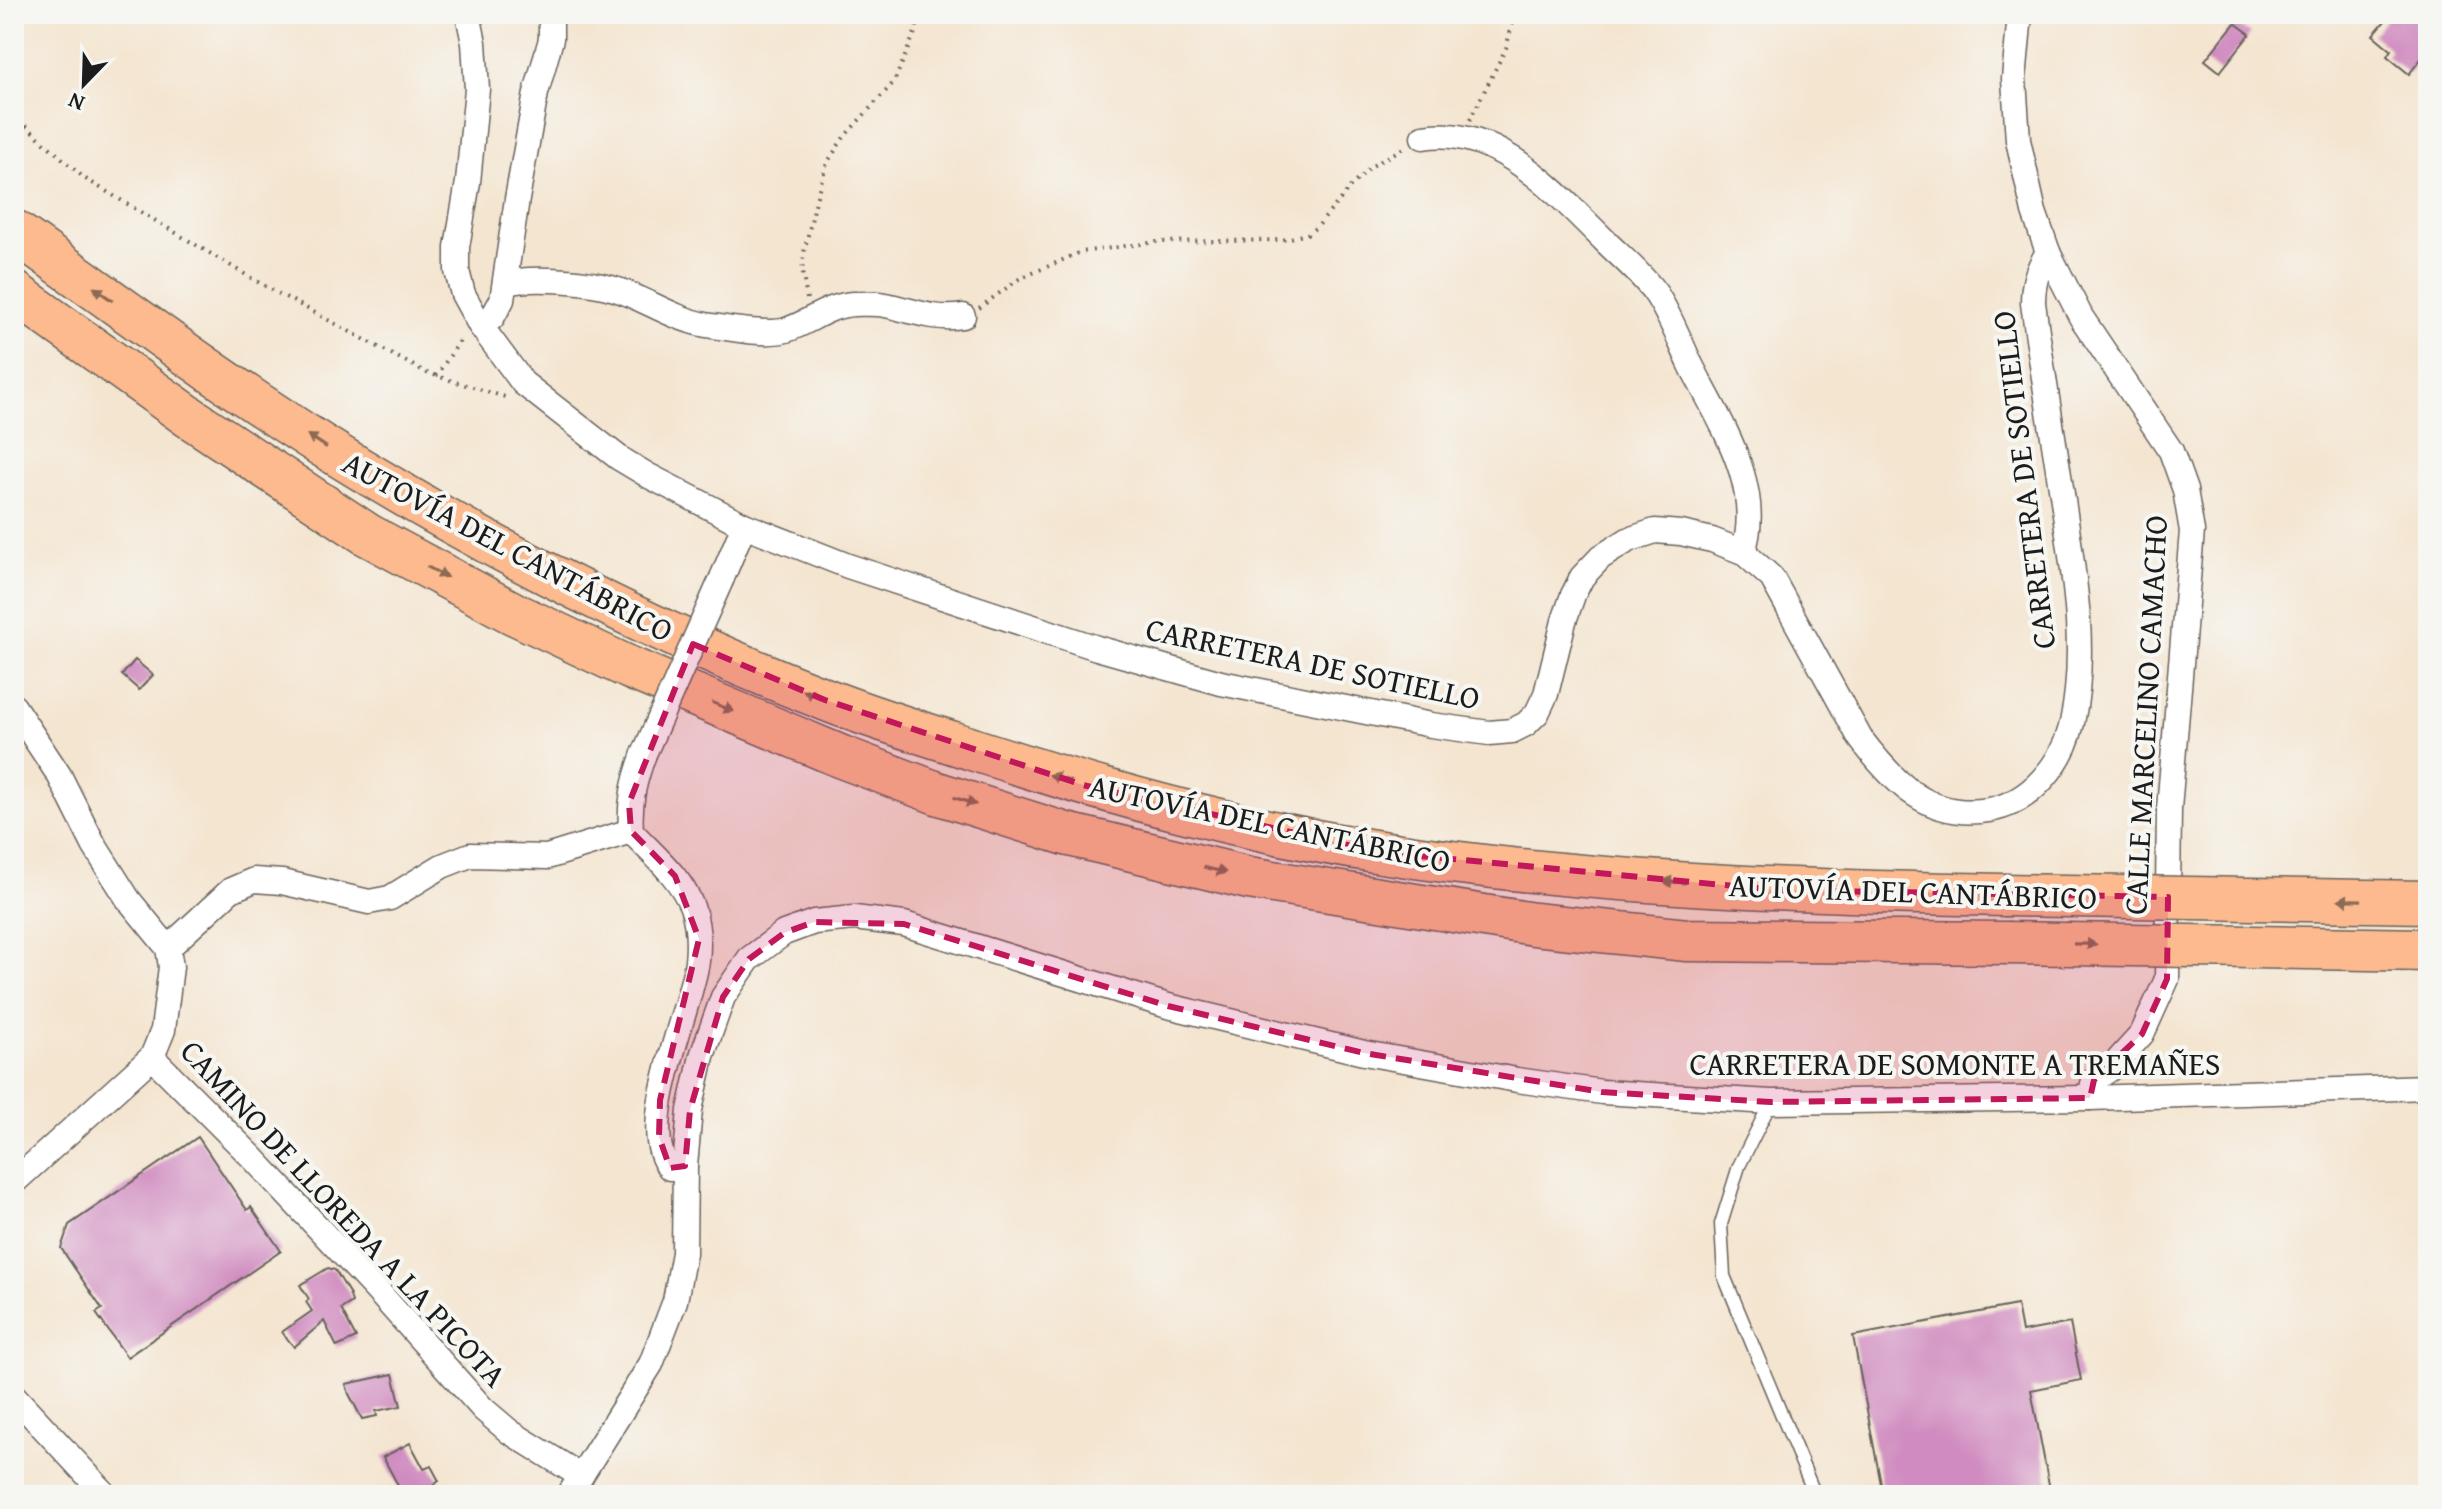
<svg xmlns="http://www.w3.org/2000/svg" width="2442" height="1509" font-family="'Gentium Book Plus',serif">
	<rect width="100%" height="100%" fill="#f6f6f2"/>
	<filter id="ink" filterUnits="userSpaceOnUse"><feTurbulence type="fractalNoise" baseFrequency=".0125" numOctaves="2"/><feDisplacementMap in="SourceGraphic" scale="16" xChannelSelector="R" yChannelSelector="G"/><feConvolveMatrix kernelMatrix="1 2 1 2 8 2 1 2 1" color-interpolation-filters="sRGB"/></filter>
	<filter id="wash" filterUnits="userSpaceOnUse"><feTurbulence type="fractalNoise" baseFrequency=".006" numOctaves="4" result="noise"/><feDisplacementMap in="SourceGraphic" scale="32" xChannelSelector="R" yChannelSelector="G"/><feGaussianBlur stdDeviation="1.8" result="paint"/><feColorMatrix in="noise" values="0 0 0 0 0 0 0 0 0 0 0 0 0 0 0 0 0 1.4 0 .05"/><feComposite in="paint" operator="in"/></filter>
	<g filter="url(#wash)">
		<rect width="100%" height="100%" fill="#f4e5d0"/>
		<g id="blocks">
			<g fill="#d08bc0">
				<polygon points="2391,14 2428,14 2428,50 2409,74 2387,56 2391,50 2373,35"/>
				<polygon points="2235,23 2250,34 2220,72 2205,60"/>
				<polygon points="135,660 153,675 139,690 122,675"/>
				<polygon points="198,1137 247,1210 251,1207 281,1251 127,1357 96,1313 102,1309 61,1248 69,1225"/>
				<polygon points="328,1268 335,1270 349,1293 352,1302 341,1309 356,1338 337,1347 324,1321 294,1347 282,1332 312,1311 306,1302 309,1299 300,1285"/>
				<polygon points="2017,1305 2022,1332 2070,1323 2081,1380 2031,1390 2051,1495 1883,1495 1853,1336"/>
				<polygon points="393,1374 401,1406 376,1411 377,1416 362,1419 349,1394 346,1384"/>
				<polygon points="410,1443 424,1469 431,1466 439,1481 421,1495 403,1495 383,1457"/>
			</g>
		</g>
	</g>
	<g filter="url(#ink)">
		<use href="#blocks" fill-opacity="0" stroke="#68625b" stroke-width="2"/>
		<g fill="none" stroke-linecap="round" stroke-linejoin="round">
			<g stroke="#68625b" stroke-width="15">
				<polyline id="lane" points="1771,1102 1739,1166 1721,1224 1724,1276 1815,1495"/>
			</g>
			<g stroke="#68625b" stroke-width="27">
				<g id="street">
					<path d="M468 14 474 43 477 89 468 182 457 247V271L463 294 480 325 523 383 619 458 649 476 744 525 848 566 1097 648 1221 683 1431 725 1489 733 1512 731 1526 724 1537 713 1546 694 1564 621 1573 595 1582 577 1601 557 1628 540 1655 531 1681 533 1712 540 1743 552 1772 578 1860 738C1894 783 1929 820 1989 810 2031 803 2063 763 2072 723 2088 648 2073 569 2062 494 2052 431 2042 367 2033 303 2033 283 2037 270 2048 252"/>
					<polyline points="2020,14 2014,79 2018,140 2034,212 2048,252 2081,317 2171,451 2185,490 2192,531 2169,809 2167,979 2142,1034 2110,1069 2094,1080 2090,1098"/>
					<path d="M1423 137C1497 124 1557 194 1605 241 1622 258 1642 274 1656 294 1670 315 1680 342 1691 365 1719 421 1765 487 1743 552"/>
					<path d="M505 283C533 276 593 281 621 291 650 302 675 319 706 325 726 328 767 336 786 330 809 323 828 305 854 304 864 304 875 303 885 305 912 310 935 321 963 316"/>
					<polyline points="480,325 492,318 502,300 517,199 536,93 551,39 551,25"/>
					<polyline points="722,578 744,525"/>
					<polyline points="14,707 59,775 94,845 128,899 168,948 171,967 163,1030 152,1057 14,1182"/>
					<path d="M644 754C634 781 629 802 631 831 653 855 680 876 692 907 698 924 699 943 697 961 691 1009 634 1130 670 1168L685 1166"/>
					<polyline points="168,948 231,890 254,880 282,882 369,902 390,898 442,866 470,855 547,857 631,831"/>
					<polyline points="152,1057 253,1158 383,1297 483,1409 510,1432 581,1476"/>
					<polyline points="14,1396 106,1495"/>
					<polyline points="569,1495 651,1364 675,1301 684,1253 685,1166 690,1110 702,1056 723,997 749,959 784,933 814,922 854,918 904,924 1168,1006 1364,1053 1517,1080 1602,1092 1771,1102 2090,1098 2428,1087"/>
				</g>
			</g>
			<g stroke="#68625b" stroke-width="45">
				<g id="highway">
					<path d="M14 231C116 303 217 379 323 446 481 545 648 630 822 698 871 718 924 733 975 750 1107 793 1243 831 1381 852 1587 884 1796 891 2004 895"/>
					<polyline points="14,292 188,416 368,535 513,613 630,668 842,757 937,793 1066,834 1249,878 1534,924 1687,940 2007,943"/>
				</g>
			</g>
			<g stroke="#68625b" stroke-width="4" stroke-dasharray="2 6" stroke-linecap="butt">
				<polyline points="14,115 84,178 263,285 427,373 505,397"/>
				<polyline points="1470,120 1506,48 1515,14"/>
				<polyline points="807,299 802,270 804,252 818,192 827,163 844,137 894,82 916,30 919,14"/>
				<polyline points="979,308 1019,279 1081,252 1156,242 1282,240 1307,234 1318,226 1353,184 1372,166 1407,146"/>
				<polyline points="436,376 462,338"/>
			</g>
			<use href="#lane" stroke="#fff" stroke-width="12"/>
			<use href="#street" stroke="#fff" stroke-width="24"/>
			<use href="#highway" stroke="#fcba8e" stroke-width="42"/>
			<g stroke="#68625b" stroke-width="27" stroke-linecap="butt">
				<polyline id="street-bridge" points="644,754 722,578"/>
			</g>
			<g stroke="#68625b" stroke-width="45" stroke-linecap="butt">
				<g id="highway-bridge">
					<polyline points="2004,895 2428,902"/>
					<polyline points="2007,943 2428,950"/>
				</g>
			</g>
			<use href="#street-bridge" stroke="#fff" stroke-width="24"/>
			<use href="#highway-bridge" stroke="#fcba8e" stroke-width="42"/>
		</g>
		<defs><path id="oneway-solid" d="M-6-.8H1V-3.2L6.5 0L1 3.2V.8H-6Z" transform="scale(2)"/></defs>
		<g fill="#8c6b55">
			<use href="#oneway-solid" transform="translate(103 294) rotate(-145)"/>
			<use href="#oneway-solid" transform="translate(317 441) rotate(-147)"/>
			<use href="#oneway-solid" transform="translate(437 572) rotate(28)"/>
			<use href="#oneway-solid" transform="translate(814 695) rotate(-157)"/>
			<use href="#oneway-solid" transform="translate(723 707) rotate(23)"/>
			<use href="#oneway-solid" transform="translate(1060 778) rotate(-162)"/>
			<use href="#oneway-solid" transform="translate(965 801) rotate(18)"/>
			<use href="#oneway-solid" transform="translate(1215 870) rotate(13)"/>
			<use href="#oneway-solid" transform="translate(1674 882) rotate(-176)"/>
			<use href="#oneway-solid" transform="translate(2350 900) rotate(-179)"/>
			<use href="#oneway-solid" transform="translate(2085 944) rotate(1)"/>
		</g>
	</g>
	<path fill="#c2185b" fill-opacity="0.2" stroke="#c2185b" stroke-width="6" stroke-dasharray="16 10" stroke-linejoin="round" d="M693 644 825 700 1083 785 1379 852 1776 890 2168 897 2167 979 2142 1034 2094 1080 2090 1098 1771 1102 1602 1092 1364 1053 1168 1006 904 924 814 922 784 933 749 959 723 997 690 1110 685 1166 670 1168 659 1137 660 1100 699 939 675 876 631 831 629 803Z"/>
	<g text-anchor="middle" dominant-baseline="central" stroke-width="8" stroke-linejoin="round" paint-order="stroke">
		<g font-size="32" fill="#1c1c1c" stroke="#f6f6f2">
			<text transform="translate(2023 480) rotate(-97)">CARRETERA DE SOTIELLO</text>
			<text transform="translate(508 546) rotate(28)">AUTOVÍA DEL CANTÁBRICO</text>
			<text transform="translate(1313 663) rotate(12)">CARRETERA DE SOTIELLO</text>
			<text transform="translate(2145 715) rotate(-87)">CALLE MARCELINO CAMACHO</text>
			<text transform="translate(1270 823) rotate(12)">AUTOVÍA DEL CANTÁBRICO</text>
			<text transform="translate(1913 891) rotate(2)">AUTOVÍA DEL CANTÁBRICO</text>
			<text x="1955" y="1063">CARRETERA DE SOMONTE A TREMAÑES</text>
			<text transform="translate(344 1213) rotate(47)">CAMINO DE LLOREDA A LA PICOTA</text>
		</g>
	</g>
	<rect width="2442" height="1509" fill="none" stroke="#f6f6f2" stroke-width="48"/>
	<g transform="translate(84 84) rotate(203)" stroke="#f6f6f2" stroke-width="6" paint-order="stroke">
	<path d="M0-6L14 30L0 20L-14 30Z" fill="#1c1c1c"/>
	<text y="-12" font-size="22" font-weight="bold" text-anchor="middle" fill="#1c1c1c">N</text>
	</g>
</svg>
